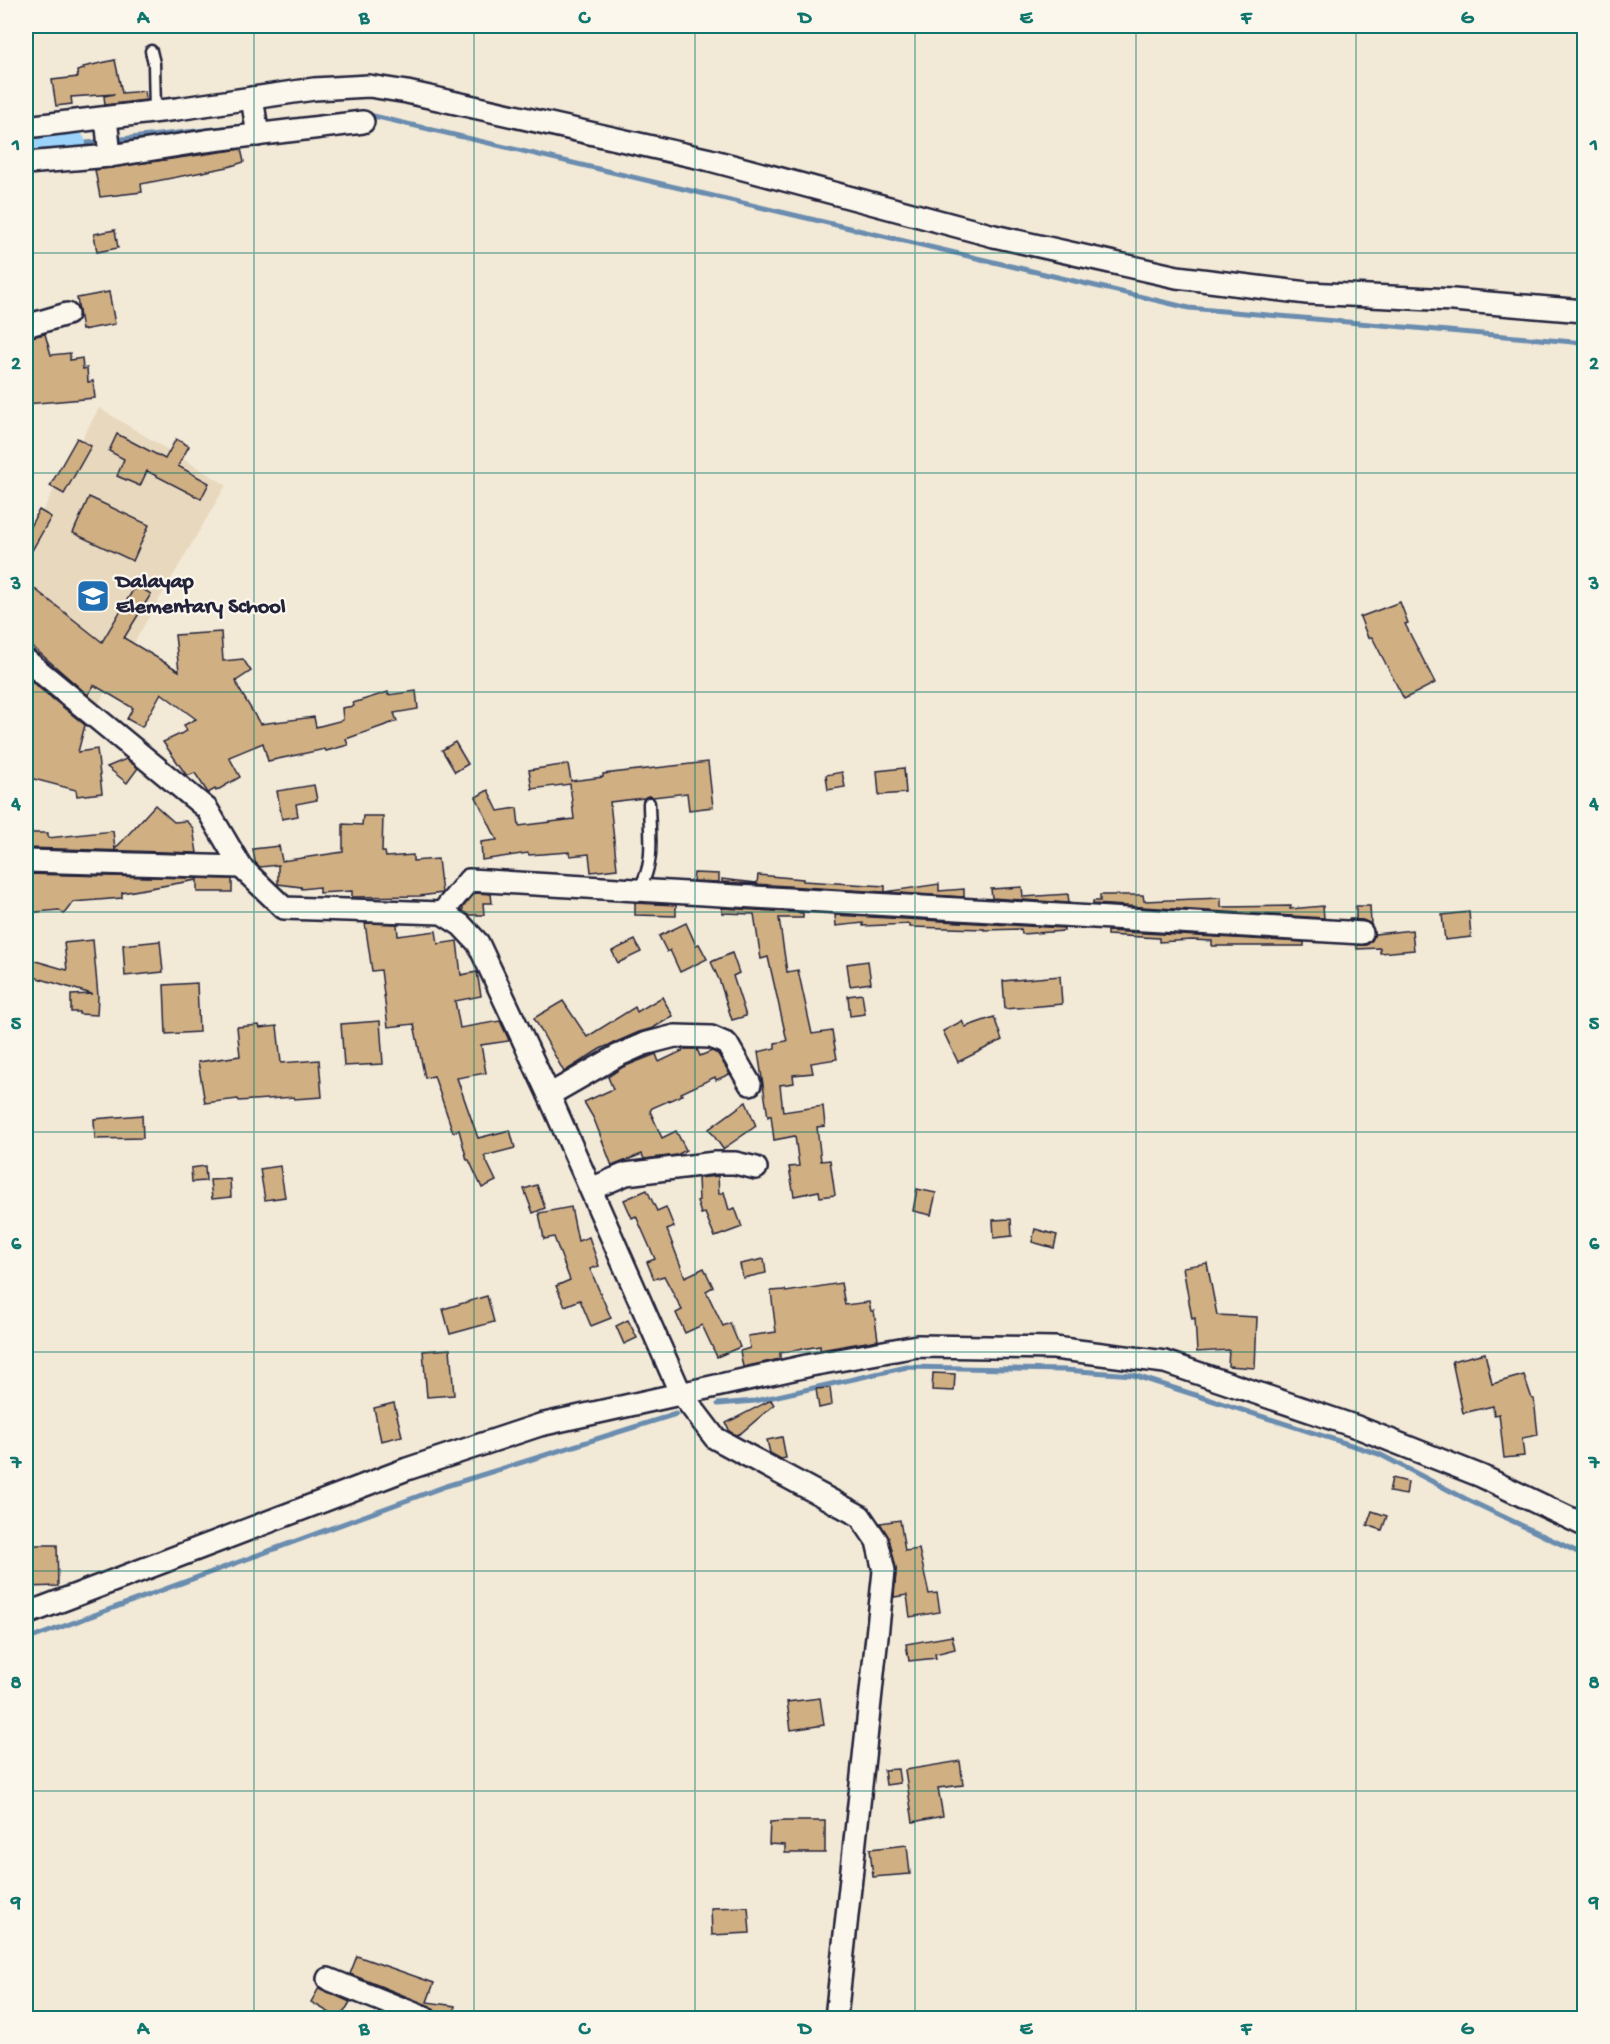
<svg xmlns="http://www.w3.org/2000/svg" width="1610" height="2044" font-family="'Gochi Hand',sans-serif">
	<rect width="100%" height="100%" fill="#f2e9d7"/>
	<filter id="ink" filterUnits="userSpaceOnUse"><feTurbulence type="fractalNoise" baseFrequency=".0167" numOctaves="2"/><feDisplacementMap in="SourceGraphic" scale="12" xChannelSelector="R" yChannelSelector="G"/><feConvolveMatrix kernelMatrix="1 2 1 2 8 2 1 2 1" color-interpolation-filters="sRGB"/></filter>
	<g filter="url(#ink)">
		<polygon fill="#e8d8be" points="99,408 226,485 97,706 26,650 26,541"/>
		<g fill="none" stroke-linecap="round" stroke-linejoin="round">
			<g stroke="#6b8cae" stroke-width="5">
				<polyline points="365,114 1189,308 1584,343"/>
				<polyline points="112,140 252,125"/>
				<polyline points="70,145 103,141"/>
				<polyline points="718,1404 755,1401 907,1367 1065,1370 1133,1375 1379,1454 1466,1499 1584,1555"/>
				<polyline points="26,1640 446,1486 676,1414"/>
			</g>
			<polyline stroke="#9cd3fb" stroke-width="32" points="26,149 70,145"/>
		</g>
		<g fill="#d0af83" stroke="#22223b" stroke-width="1.5">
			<polygon points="115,60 122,93 145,91 146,100 105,105 104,96 115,94 71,97 72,104 56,106 52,80 78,77 77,71 84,69 83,67"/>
			<polygon points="241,149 244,162 228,167 141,184 142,192 100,197 95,170"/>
			<polygon points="115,230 118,248 97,252 94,234"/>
			<polygon points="109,292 115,324 82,330 77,298"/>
			<polygon points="45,334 51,355 70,353 70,360 82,358 83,369 87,368 88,382 93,381 95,398 26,404 26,338"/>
			<polygon points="117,434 165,459 176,439 189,446 178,466 209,483 201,499 147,471 140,486 117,476 124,459 109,451"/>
			<polygon points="77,438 91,446 64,494 50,486"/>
			<polygon points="89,497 149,525 133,561 73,533"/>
			<polygon points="39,510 51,517 26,561 26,534"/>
			<polygon points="26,582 102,642 136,585 151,594 124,638 179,671 175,635 221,632 223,661 243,659 251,671 236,681 239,689 260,724 314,717 316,727 343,720 342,708 354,706 353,703 388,692 388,695 416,691 418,709 394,713 397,721 346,739 348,745 326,751 325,749 268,761 263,743 229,757 240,777 216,791 215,789 208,793 195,773 187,776 163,742 187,731 184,725 196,719 161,693 142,727 127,719 133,708 94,685 88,695 26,641"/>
			<polygon points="1400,602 1408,623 1405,624 1435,683 1404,699 1372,637 1368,638 1360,617"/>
			<polygon points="28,679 85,725 78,752 97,749 102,793 77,796 76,790 26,777 26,682"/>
			<polygon points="455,742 468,764 455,772 442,750"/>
			<polygon points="126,759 138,768 127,783 107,767"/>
			<polygon points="708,762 713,807 689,810 687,793 653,797 648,796 644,798 610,802 617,869 591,872 589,854 570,856 569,852 529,855 528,853 482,860 481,842 497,840 476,797 488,790 498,811 517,808 519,826 574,819 570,784 532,789 529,770 568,764 571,781 603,777 603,774"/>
			<polygon points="904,768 906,793 879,795 877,771"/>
			<polygon points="842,772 845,787 828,790 826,775"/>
			<polygon points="314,785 317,800 296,804 298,816 282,819 277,791"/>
			<polygon points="155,805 174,822 186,821 193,828 197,853 26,848 26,833 48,833 48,838 113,831 115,849"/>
			<polygon points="363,816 383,816 382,852 385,852 386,857 413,855 413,861 438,859 442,893 420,896 352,897 352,891 319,893 319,887 302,889 301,887 278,884 278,865 260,867 255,862 253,849 279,846 282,861 343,852 343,824 362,825"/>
			<polygon points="694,873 719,874 719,882 693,881"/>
			<polygon points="26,874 232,879 232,892 197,892 197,880 122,893 122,898 73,902 64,914 59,910 26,913"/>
			<polygon points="758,875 803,879 803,881 885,886 885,892 939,884 939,891 964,889 964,897 722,882 722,879 757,883"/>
			<polygon points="1022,887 1023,897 1068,894 1069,903 992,898 991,889"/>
			<polygon points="475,893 491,894 492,903 483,903 484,915 469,915 463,911 463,907"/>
			<polygon points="1100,895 1143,895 1144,901 1221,898 1221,907 1291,906 1290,909 1323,906 1324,918 1093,904 1093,901 1100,901"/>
			<polygon points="635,903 676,905 676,916 635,915"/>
			<polygon points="1356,906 1370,906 1371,924 1363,920 1348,919 1356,919"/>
			<polygon points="722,908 803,913 803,918 779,918 787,972 798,970 812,1034 832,1031 837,1059 811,1063 813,1073 793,1075 794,1083 780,1085 783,1112 823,1106 825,1126 817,1127 821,1161 830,1160 835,1195 820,1197 819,1191 794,1196 789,1167 799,1166 795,1136 774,1140 771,1115 768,1117 758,1052 775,1048 775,1043 787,1041 768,957 761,959 754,914 722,913"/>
			<polygon points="1469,912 1471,937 1445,940 1442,915"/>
			<polygon points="835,915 1064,928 1064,931 1022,934 1021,929 984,930 984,929 910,927 910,924 863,926 863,923 836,926"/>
			<polygon points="365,923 397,924 398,936 436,931 438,944 457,941 461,975 477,972 481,996 455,1001 460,1028 500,1021 508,1038 509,1041 481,1045 486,1073 457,1078 478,1138 510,1130 515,1148 484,1156 496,1181 482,1188 469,1160 467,1160 459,1130 453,1132 434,1076 425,1078 414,1024 388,1027 381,970 372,971"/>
			<polygon points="686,923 696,945 699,944 707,959 680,972 670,950 667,952 659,936"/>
			<polygon points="1412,930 1414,950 1380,953 1380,948 1357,949 1357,945 1367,945 1372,940 1375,934"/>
			<polygon points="1107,931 1304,942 1304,946 1212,946 1212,941 1192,940 1159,942 1159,938 1107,935"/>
			<polygon points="93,940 98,996 97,1015 79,1014 79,1012 71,1012 71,995 92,994 27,975 32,960 67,970 64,943"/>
			<polygon points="635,940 641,952 618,963 612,951"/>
			<polygon points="160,941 163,972 125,976 123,945"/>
			<polygon points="732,953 739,973 733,976 746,1016 732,1020 720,982 711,962"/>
			<polygon points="868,961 871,983 850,986 847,964"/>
			<polygon points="1060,976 1062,1004 1005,1009 1003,981"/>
			<polygon points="197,983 199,1032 166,1034 164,985"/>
			<polygon points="862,994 865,1014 850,1016 848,996"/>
			<polygon points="662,997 673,1016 653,1028 639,1032 600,1049 564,1072 534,1018 563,1001 587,1037 635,1007 637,1012"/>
			<polygon points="994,1017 1002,1040 958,1062 943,1031 962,1021 965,1027"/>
			<polygon points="380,1021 383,1064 344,1066 341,1024"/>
			<polygon points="259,1025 260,1028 277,1026 281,1063 319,1060 322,1097 294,1099 294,1097 239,1101 238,1099 205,1103 198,1062 240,1056 237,1027"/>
			<polygon points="686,1049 697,1049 700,1056 712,1051 718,1054 730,1074 716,1080 715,1077 681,1093 682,1095 652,1108 650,1111 662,1138 676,1131 686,1150 677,1155 644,1159 642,1154 612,1166 594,1119 584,1102 613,1089 608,1077 623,1067 656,1054 659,1062"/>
			<polygon points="746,1102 756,1126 723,1149 709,1129"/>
			<polygon points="142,1115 143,1138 95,1139 94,1119"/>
			<polygon points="205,1166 206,1181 192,1182 191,1168"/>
			<polygon points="280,1166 285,1197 265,1200 260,1169"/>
			<polygon points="718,1176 719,1194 724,1192 729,1210 735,1208 742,1227 715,1237 705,1213 701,1214 697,1201 699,1200 698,1178"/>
			<polygon points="230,1179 231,1197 212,1199 210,1180"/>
			<polygon points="537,1185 545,1208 533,1213 524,1189"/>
			<polygon points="917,1189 936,1193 931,1215 913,1211"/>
			<polygon points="647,1190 657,1211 666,1207 674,1227 667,1230 685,1277 704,1268 713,1287 706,1291 723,1326 730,1323 740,1347 717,1357 702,1325 685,1333 676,1313 682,1310 664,1276 654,1279 647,1262 655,1259 636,1216 632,1218 624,1200"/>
			<polygon points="571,1207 578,1241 589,1237 599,1266 590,1269 611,1318 591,1326 580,1300 565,1306 556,1286 570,1280 554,1237 544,1239 539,1213"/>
			<polygon points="1011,1219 1012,1236 994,1238 993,1220"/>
			<polygon points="1035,1229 1057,1235 1054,1248 1032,1242"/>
			<polygon points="764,1259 766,1273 743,1278 740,1264"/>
			<polygon points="1207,1263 1217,1315 1257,1317 1255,1368 1228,1366 1229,1350 1197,1352 1195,1318 1192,1319 1183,1267"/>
			<polygon points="841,1283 845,1305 869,1302 871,1311 874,1311 878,1340 820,1350 820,1346 780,1353 780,1359 743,1367 740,1351 750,1348 748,1336 776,1332 771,1291 785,1290 786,1292"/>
			<polygon points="487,1296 494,1322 450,1334 443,1309"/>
			<polygon points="628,1320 637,1338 624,1344 616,1326"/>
			<polygon points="450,1349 454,1395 427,1397 423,1351"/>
			<polygon points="1485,1353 1492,1384 1524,1375 1532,1399 1534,1399 1538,1435 1522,1438 1524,1456 1504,1458 1499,1414 1494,1415 1493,1406 1463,1413 1452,1361"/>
			<polygon points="933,1373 955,1374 954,1391 932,1390"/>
			<polygon points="830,1388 832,1405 819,1408 816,1389"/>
			<polygon points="771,1400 774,1405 741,1433 737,1435 730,1432 726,1423"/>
			<polygon points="394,1403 402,1436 381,1441 374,1408"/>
			<polygon points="782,1437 786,1458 781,1459 770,1453 767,1440"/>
			<polygon points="1392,1478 1408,1482 1406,1495 1389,1492"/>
			<polygon points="1372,1511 1387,1516 1382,1530 1367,1525"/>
			<polygon points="900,1520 905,1551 919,1549 929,1594 937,1593 940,1612 910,1617 907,1595 894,1597 896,1568 889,1538 880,1523"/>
			<polygon points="26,1545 57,1545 58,1586 26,1587"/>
			<polygon points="952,1636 955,1649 935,1654 936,1658 909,1661 906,1644"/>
			<polygon points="820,1698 824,1725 791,1730 787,1702"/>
			<polygon points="960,1761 963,1785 938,1788 943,1816 913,1822 905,1770"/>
			<polygon points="898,1769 900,1783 886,1785 884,1770"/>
			<polygon points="785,1821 825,1821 825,1853 785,1853 785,1845 769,1844 770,1822"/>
			<polygon points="907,1845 910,1874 873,1877 870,1849"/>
			<polygon points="748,1907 750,1933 712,1935 711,1908"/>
			<polygon points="357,1956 434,1983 427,2002 455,2006 453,2019 438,2018 435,2011 430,2006 350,1974"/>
			<polygon points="319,1988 350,2002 340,2019 311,2002"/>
		</g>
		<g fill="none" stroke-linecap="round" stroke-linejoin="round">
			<g stroke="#22223b" stroke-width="15">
				<g id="lane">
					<polyline points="151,51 154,63 155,112"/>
					<path d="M639 888C656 864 649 831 649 803"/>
				</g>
			</g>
			<g stroke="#22223b" stroke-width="26">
				<g id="street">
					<polyline points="252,98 258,135"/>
					<polyline points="26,127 177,109 314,89 369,86 407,92 710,160 994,236 1177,277 1307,293 1453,300 1584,311"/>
					<polyline points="110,156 205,141 363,122"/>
					<polyline points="26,163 110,156 106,118"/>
					<polyline points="26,326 67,314"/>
					<polyline points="26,660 207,809 241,867 284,908 442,913 461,925 478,943 549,1095 680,1392 715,1438 860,1516 877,1541 884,1571 836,2018"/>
					<polyline points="26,861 241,867"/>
					<polyline points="442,913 469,880 1362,933"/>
					<polyline points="549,1095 617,1056 644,1044 675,1036 711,1037 727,1044 750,1084"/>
					<polyline points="591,1189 626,1174 715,1163 735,1163 756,1168"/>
					<polyline points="26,1614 407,1469 540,1425 811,1365 917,1346 1054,1348 1165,1362 1357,1427 1481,1476 1584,1525"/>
					<polyline points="328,1979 425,2018"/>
				</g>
			</g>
			<use href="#lane" stroke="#fbf7ec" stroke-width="10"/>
			<use href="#street" stroke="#fbf7ec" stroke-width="21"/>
		</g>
	</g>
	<path fill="none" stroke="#0f766e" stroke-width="1.5" stroke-opacity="0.55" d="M254 26V2018M474 26V2018M695 26V2018M915 26V2018M1136 26V2018M1356 26V2018M26 253H1584M26 473H1584M26 692H1584M26 912H1584M26 1132H1584M26 1352H1584M26 1571H1584M26 1791H1584"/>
	<defs>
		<g id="school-square" transform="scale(1.725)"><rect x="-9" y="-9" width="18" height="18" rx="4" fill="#1f6fb2" stroke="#fbf7ec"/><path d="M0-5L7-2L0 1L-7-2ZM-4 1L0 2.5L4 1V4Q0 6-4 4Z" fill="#fff"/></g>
	</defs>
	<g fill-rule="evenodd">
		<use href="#school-square" x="93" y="596"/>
	</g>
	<g text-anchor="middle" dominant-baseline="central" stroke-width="4.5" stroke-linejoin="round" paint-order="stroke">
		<g font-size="22" font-weight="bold" fill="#22223b" stroke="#fbf7ec" text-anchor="start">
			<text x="116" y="583">Dalayap<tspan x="116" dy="25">Elementary School</tspan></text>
		</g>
	</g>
	<rect width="1610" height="2044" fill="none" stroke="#fbf7ec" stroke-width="66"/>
	<rect x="33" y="33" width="1544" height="1978" fill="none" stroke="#0f766e" stroke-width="2"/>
	<g font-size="20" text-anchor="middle" font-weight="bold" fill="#0f766e">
		<text x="143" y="23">A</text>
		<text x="364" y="23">B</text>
		<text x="584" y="23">C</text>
		<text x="805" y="23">D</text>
		<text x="1026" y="23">E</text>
		<text x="1246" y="23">F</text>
		<text x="1467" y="23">G</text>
		<text x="16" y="150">1</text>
		<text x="1594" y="150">1</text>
		<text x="16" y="369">2</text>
		<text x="1594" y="369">2</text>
		<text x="16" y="589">3</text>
		<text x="1594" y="589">3</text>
		<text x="16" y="809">4</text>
		<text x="1594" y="809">4</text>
		<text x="16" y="1029">5</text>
		<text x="1594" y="1029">5</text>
		<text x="16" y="1249">6</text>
		<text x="1594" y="1249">6</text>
		<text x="16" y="1468">7</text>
		<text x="1594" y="1468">7</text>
		<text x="16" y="1688">8</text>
		<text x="1594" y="1688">8</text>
		<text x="16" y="1908">9</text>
		<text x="1594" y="1908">9</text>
		<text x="143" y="2034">A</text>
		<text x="364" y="2034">B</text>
		<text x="584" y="2034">C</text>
		<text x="805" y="2034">D</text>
		<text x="1026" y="2034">E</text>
		<text x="1246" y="2034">F</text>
		<text x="1467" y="2034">G</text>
	</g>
</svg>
